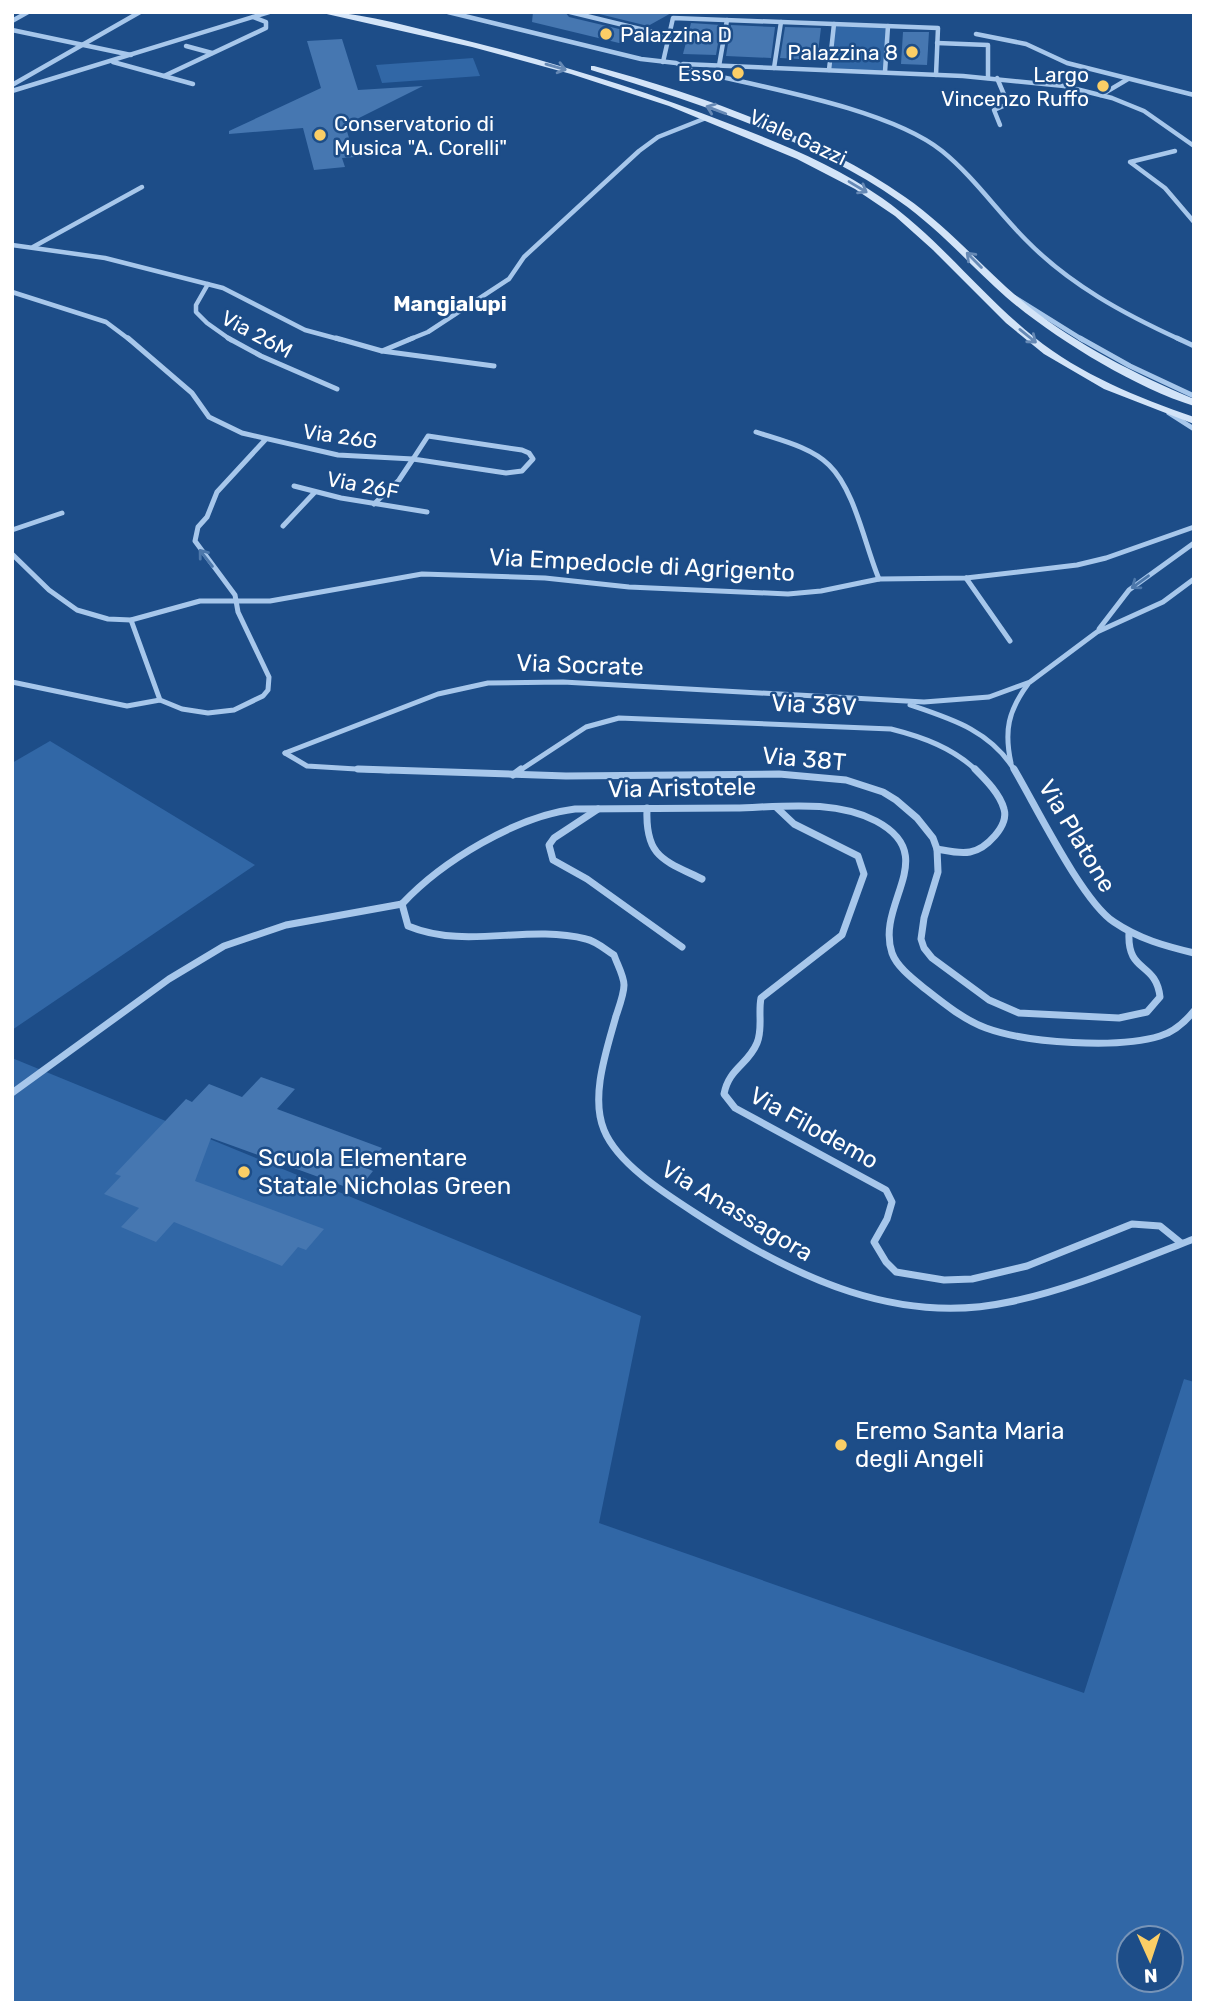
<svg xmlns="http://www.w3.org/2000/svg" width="1206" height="2015" font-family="Rubik,sans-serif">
	<rect width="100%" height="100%" fill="#1d4d88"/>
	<g fill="#3167a6" fill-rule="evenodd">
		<polygon points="834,24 888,26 885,72 829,70"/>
		<polygon points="473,58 480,76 382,83 376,65"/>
		<polygon points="50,741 255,865 12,1030 12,763"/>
		<path d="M12 1058 641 1316 599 1523 1084 1693 1184 1379 1194 1382V2003H12ZM1129 1938H1171V1980H1129Z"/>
	</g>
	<g fill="#4677b1">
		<polygon points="533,12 565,12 569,17 636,33 619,43 532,22"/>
		<polygon points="591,12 673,12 648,26"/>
		<polygon points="691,23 721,25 716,55 683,54"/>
		<polygon points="731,25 775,27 771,58 726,56"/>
		<polygon points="785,27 821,28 817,60 780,58"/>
		<polygon points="903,32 929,32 927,65 901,64"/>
		<polygon points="342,39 358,90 423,86 345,125 355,157 342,158 345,167 314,170 303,128 229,134 229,131 321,88 307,41"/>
		<polygon points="261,1077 295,1089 277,1109 382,1148 366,1168 373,1171 357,1191 211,1138 195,1181 324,1229 306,1250 298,1247 282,1266 174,1222 156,1242 121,1227 139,1208 104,1194 121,1176 115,1174 186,1099 192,1102 209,1084 242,1097"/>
	</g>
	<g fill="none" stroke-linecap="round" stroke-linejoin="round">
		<g stroke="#a7c7eb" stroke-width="4.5">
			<path d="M448 12 641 59 676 63 691 70C760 87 888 108 942 151 973 176 998 212 1026 240 1070 285 1124 314 1181 340"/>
			<polyline points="570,12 669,36"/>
			<polyline points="12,21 28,12"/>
			<polyline points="12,30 131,55"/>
			<polyline points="976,34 1026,44 1067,63 1194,95"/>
			<polyline points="937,43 988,45 988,78"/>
			<polyline points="186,46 212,53"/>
			<polyline points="113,62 193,84"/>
			<polyline points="663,62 673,18 938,28 936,75"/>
			<polyline points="683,64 963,76 1064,86 1112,98 1144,111 1194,146"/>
			<polyline points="719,66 727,20"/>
			<polyline points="774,68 781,22"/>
			<polyline points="829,70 834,24"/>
			<polyline points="885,72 888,26"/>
			<polyline points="164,76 266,28 266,22 253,17"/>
			<polyline points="997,78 1008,104 994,110 1000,125"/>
			<polyline points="12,85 140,12"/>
			<polyline points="12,91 269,12"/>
			<polyline points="1101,95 1128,79"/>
			<polyline points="1175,151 1130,162 1165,188 1194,222"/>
			<polyline points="12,245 105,258 223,288 305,330 342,340"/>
			<polyline points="33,247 142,187"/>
			<polyline points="208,284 196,305 196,312 207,323 231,340"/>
			<polyline points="12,292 106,322 130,340"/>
			<polyline points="1014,297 1083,340"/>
			<polyline points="408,340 428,332 509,279 524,257 639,151 658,137 706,118"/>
		</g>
		<g stroke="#a7c7eb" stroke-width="5">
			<polyline points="128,338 192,393 209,417 242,433 338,455 413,459"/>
			<polyline points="228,338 261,356 337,389"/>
			<polyline points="336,338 382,351 494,366"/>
			<polyline points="1080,338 1130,366 1194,396"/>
			<polyline points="1177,338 1194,346"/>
			<polyline points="382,351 413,338"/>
			<polyline points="1169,413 1194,429"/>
			<path d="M756 432C780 440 811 447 829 465 855 490 865 546 879 579"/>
			<polygon points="428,436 522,450 529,453 533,459 522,471 506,473 413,459"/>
			<polyline points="294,486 341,498 427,512"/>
			<polyline points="374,504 399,480 413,459"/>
			<polyline points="283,526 315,492"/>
			<polyline points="12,530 62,513"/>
			<polyline points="12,554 49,590 77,610 108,619 131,620 200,601 270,601 422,574 545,578 629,587 788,594 821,591 879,579 966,578 1077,565 1106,558 1194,527"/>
			<polyline points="966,578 1010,641"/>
			<polyline points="131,620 160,700"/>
			<polyline points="1099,629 1129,590 1194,543"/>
			<polyline points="12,682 127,706 160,700 182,709 208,713 234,710 263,696 268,690 269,677 238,612 235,595 195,541 198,527 207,517 217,492 265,440"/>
			<path d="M910 705C952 719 991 731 1015 771"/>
			<polyline points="285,753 307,766 389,771"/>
			<polyline points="285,753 438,694 488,683 563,682 924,702 989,697 1030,682 1097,632 1163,602 1194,579"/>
			<path d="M1011 763C1004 731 1008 711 1028 684"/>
			<path d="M519 771 586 727 619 718 891 729C923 737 953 748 977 771"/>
		</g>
		<g stroke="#a7c7eb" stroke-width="7">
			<path d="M358 769 566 776 779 774 846 780 883 792 896 800 917 818 933 838 937 849 938 872 924 918 921 939 924 948 932 958 989 1000 1019 1013 1119 1018 1147 1012 1160 997C1156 961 1127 974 1129 933"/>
			<path d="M1014 769C1036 806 1082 901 1114 922 1139 939 1165 946 1194 953"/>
			<polyline points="513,775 521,769"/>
			<path d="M776 807 794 824 858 856 864 874 842 935 761 998C758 1013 763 1029 757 1043 748 1065 729 1068 724 1094L735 1108 886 1190 892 1202 887 1219 874 1242 886 1262 896 1272 944 1280 972 1279 1027 1266 1132 1224 1160 1226 1181 1243"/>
			<path d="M647 808C645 857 663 860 702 879"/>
			<polyline points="598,809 554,838 549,845 553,860 587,879 682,947"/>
			<path d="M937 849C948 851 959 854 970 852 986 849 1009 826 1004 809 1000 794 986 780 975 769"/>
			<path d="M402 904 408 926C466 950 526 924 586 939 596 941 606 950 614 955 617 964 624 976 624 985 624 994 619 1007 616 1016 607 1049 590 1096 604 1130 619 1167 674 1199 706 1220 797 1278 899 1326 1009 1302 1073 1289 1133 1262 1194 1239"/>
			<path d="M402 904C442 861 517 816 575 809 628 809 681 808 735 808 780 807 834 799 876 821 942 856 875 903 892 953 897 967 913 979 924 988 943 1003 964 1020 986 1028 1027 1043 1118 1049 1160 1036 1174 1032 1185 1022 1194 1011"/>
			<polyline points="12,1093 169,979 224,946 286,925 402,904"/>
		</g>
		<g fill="#d3e4f8" fill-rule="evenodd">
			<path d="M318 12C361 12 406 26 448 36 544 59 638 88 730 124 782 144 836 166 882 198 939 238 980 294 1034 337 1081 375 1137 397 1194 417V424L1104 389 1044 354 1006 323 933 250 895 216 855 189 797 159 669 106 571 74 472 47Z"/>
			<path d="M594 66C698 94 816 135 905 197 950 228 985 271 1028 306 1078 345 1135 374 1194 399V406C1133 387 1054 338 1006 297 970 265 938 228 899 201 807 137 697 103 591 70V66Z"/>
		</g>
	</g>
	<defs><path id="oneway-shaft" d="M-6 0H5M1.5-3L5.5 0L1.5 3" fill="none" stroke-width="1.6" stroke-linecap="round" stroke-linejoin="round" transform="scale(1.75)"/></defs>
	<g stroke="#6689b5">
		<use href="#oneway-shaft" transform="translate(556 67) rotate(16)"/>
		<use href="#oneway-shaft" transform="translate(716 110) rotate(-159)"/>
		<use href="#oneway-shaft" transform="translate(858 187) rotate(31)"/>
		<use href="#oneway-shaft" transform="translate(974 260) rotate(-135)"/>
		<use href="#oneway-shaft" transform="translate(1028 336) rotate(39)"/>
	</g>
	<g stroke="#4d78ab">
		<use href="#oneway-shaft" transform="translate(206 558) rotate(-128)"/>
		<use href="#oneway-shaft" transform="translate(1140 582) rotate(144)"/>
	</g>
	<g fill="#fbce66" stroke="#1d4d88" stroke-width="2.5">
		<circle cx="606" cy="34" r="7"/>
		<circle cx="912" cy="52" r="7"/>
		<circle cx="738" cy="73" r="7"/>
		<circle cx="1103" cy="86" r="7"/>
		<circle cx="320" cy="135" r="7"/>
		<circle cx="244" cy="1172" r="7"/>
		<circle cx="841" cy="1445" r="7"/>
	</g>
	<g text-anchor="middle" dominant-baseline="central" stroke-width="5" stroke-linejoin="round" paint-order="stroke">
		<g font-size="21" fill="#fff" stroke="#1d4d88" text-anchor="end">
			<text x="620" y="34" text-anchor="start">Palazzina D</text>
			<text x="898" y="52">Palazzina 8</text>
			<text x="724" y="73">Esso</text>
			<text x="1089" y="74">Largo<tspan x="1089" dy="24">Vincenzo Ruffo</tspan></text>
			<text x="334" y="123" text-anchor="start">Conservatorio di<tspan x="334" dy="24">Musica "A. Corelli"</tspan></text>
		</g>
		<g font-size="21" fill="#fff" stroke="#1d4d88">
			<text transform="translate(798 137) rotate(25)">Viale Gazzi</text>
			<text transform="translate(257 334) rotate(28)">Via 26M</text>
			<text transform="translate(340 436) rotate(8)">Via 26G</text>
			<text transform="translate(363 485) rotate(11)">Via 26F</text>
		</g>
		<g font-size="21" font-weight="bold" fill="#fff" stroke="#1d4d88">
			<text x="450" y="303">Mangialupi</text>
		</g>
		<g font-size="24" fill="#fff" stroke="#1d4d88">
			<text transform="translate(642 565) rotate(3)">Via Empedocle di Agrigento</text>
			<text transform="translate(580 665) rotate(2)">Via Socrate</text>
			<text transform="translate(814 705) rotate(3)">Via 38V</text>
			<text transform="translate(804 759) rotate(5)">Via 38T</text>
			<text transform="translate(682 788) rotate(-1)">Via Aristotele</text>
			<text transform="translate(1077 836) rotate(59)">Via Platone</text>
			<text transform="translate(814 1128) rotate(29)">Via Filodemo</text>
			<text transform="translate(737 1211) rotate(31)">Via Anassagora</text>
		</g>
		<g font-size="24" fill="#fff" stroke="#1d4d88" text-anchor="start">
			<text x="258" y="1158">Scuola Elementare<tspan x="258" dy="28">Statale Nicholas Green</tspan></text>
			<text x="855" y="1431">Eremo Santa Maria<tspan x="855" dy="28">degli Angeli</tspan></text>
		</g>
	</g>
	<rect width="1206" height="2015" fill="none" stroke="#ffffff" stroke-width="28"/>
	<g transform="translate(1150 1959) rotate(177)"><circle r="33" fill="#1d4d88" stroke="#7794b8" stroke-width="2"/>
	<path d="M0-5L12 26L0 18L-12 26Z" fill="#fbce66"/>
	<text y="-10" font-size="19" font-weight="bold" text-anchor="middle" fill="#ffffff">N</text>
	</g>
</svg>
